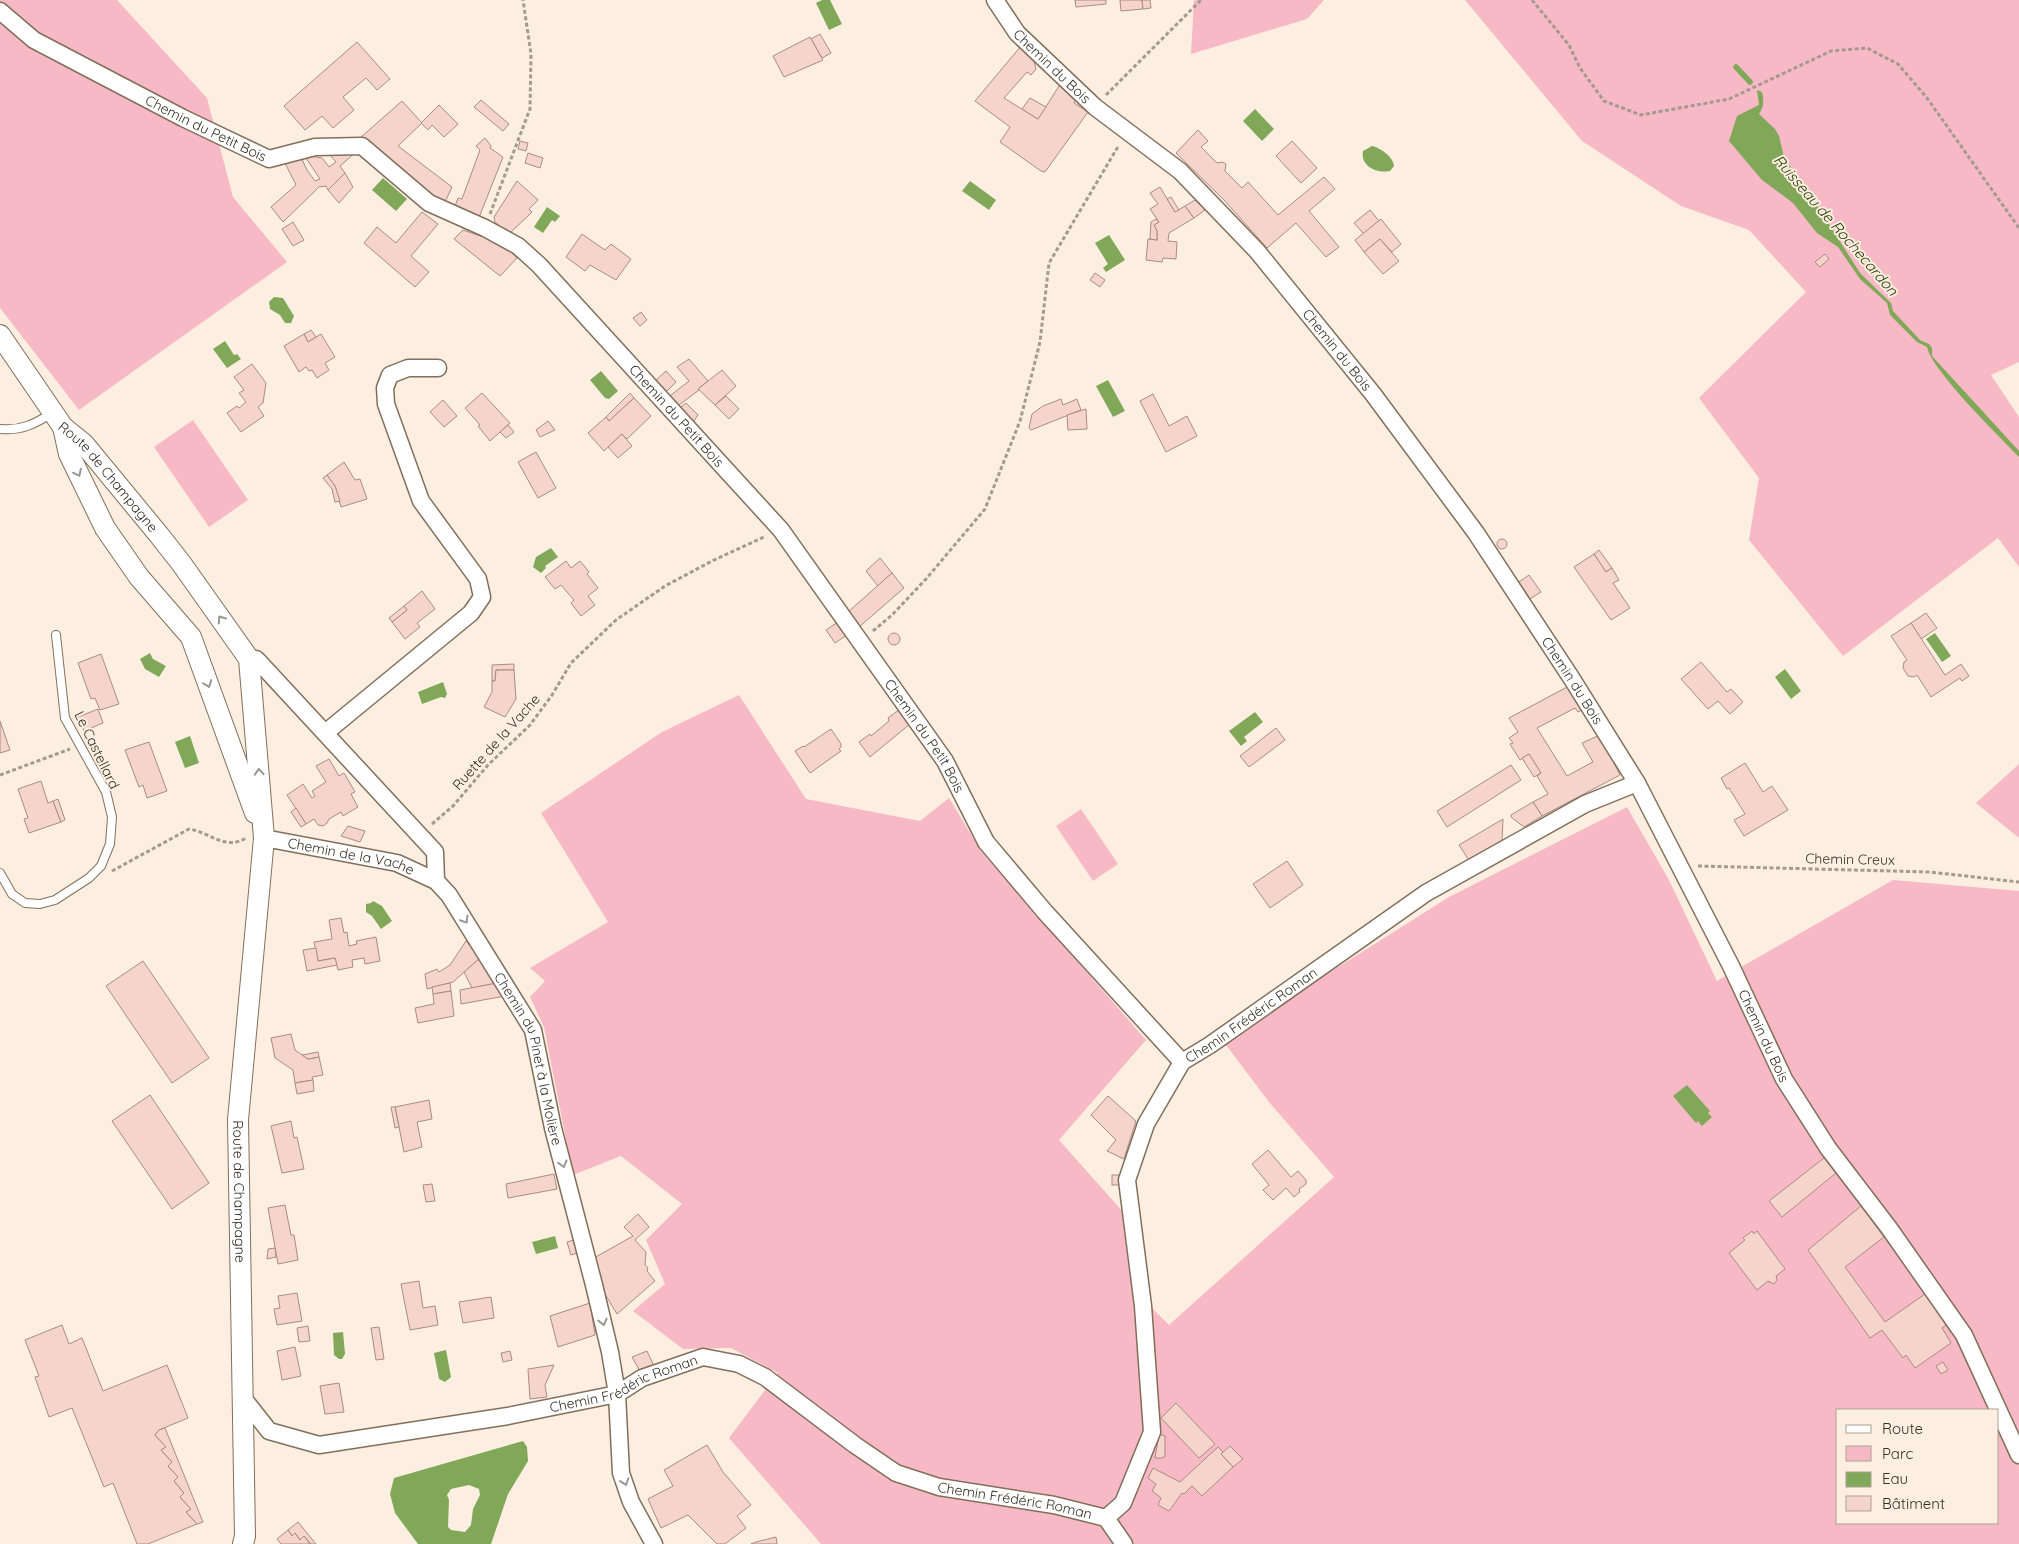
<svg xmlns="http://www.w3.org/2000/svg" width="2019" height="1544" font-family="Quicksand,sans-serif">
	<rect width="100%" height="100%" fill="#fcefe2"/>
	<g fill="#f7b9c5" fill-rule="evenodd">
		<polygon points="0,0 117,0 207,98 233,197 287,262 79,410 0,308"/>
		<polygon points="1194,0 1324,0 1307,19 1191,54"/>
		<polygon points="1465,0 2019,0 2019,362 1991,375 2019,417 2019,567 1998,538 1843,656 1749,540 1759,478 1699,398 1806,292 1749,230 1681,206 1582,141"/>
		<polygon points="193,420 248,500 209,527 154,447"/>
		<path d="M739 695 806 799 920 821 949 798 981 851 1146 1040 1059 1140 1124 1213 1136 1292 1169 1325 1334 1177 1269 1102 1226 1045 1324 976 1449 897 1627 807 1669 880 1717 981 1893 880 2019 891V1544H821L729 1438 778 1373 731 1348 683 1349 633 1311 665 1284 646 1240 682 1204 621 1156 573 1175 544 1027 530 997 545 981 530 968 608 922 541 813 662 732ZM1838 1410H1998V1523H1838Z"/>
		<polygon points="2019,764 2019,838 1976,803"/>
		<polygon points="1081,809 1118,864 1093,881 1056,826"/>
	</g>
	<g fill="#81a858" fill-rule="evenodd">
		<polygon points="822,0 830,0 842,24 829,30 816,3"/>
		<path d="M1757 90 1762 92C1764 101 1764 107 1759 114L1775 129 1779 136 1784 157 1813 199 1860 273 1891 303 1893 311 1920 340 1929 344 1932 348V356L2019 451V457C1999 436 1932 371 1927 347L1917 342 1890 315 1887 303 1860 279 1838 247 1817 233 1793 203 1762 180 1729 141 1737 116 1759 105Z"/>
		<polygon points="1255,109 1274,129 1262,141 1243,121"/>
		<path d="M1372 146C1381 148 1393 157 1394 166L1390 171C1377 174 1360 166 1363 151Z"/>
		<polygon points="383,178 407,199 396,211 372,190"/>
		<polygon points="970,181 996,200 989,210 962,191"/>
		<polygon points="547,207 560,216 555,222 552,220 543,233 534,227"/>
		<polygon points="1109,235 1125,260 1106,272 1103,268 1108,264 1095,243"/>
		<polygon points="274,297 283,298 294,316 291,323 285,323 280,315 270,309 269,302"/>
		<polygon points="225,341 234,355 237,354 241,359 227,368 213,349"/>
		<polygon points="601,371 618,391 609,399 605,398 590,380"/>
		<polygon points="1108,380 1125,411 1113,417 1096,386"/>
		<polygon points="551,548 558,557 545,566 546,568 541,573 533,567 536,557"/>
		<polygon points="1935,633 1951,656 1942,662 1926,639"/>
		<polygon points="150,653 153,659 166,666 159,677 145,669 140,659"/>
		<polygon points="1785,669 1801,691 1791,699 1775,677"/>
		<polygon points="443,682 447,694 445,698 441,697 422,704 418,692"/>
		<polygon points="1255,712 1263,722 1244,737 1247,741 1241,746 1229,731"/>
		<polygon points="190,736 199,763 185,768 175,742"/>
		<polygon points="373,901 382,906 392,921 381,929 372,916 366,912 366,904 371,903"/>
		<polygon points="1687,1085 1710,1111 1708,1113 1712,1117 1702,1126 1698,1121 1696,1123 1673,1096"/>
		<polygon points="555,1236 558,1248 536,1254 532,1242"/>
		<polygon points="343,1332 345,1354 342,1359 339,1359 334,1355 333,1333"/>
		<polygon points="446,1350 451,1377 445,1382 439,1379 434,1353"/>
		<path d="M523 1441 527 1447 528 1461 508 1494 491 1544H418L395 1513 390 1494 394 1478ZM469 1485 479 1489 480 1495 473 1509 471 1525 465 1532 451 1530 448 1527 449 1500 447 1495 451 1489Z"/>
	</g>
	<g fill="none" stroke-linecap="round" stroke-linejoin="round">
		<polyline stroke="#81a858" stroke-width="5.5" points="1736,67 1750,82"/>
	</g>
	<g fill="#f5d5cb" stroke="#a98b82">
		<polygon points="1075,0 1106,0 1106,4 1076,7"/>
		<polygon points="1120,0 1142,0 1143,9 1121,11"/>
		<polygon points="1142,0 1150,0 1151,8 1143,9"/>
		<polygon points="820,34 831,53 822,58 811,39"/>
		<polygon points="810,37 823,60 784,77 773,56"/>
		<polygon points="357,42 390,79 377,90 366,78 343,97 354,110 333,128 322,116 305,130 284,106"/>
		<polygon points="1021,46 1034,61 1036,69 1031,75 1027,72 1004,98 1038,119 1061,83 1079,95 1074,103 1088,112 1045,172 1041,171 1000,142 1010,127 975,101"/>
		<polygon points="1030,98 1046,107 1038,119 1022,109"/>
		<polygon points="481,100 509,124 503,131 474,107"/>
		<polygon points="402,101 422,123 398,146 452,187 444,204 425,193 360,138"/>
		<polygon points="439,105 458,124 444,137 432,125 428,130 421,123"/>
		<polygon points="1198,130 1208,141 1201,147 1217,163 1222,162 1226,164 1225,171 1242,188 1248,182 1278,215 1324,177 1335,189 1309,211 1339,247 1326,257 1296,223 1267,248 1224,200 1176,153"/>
		<polygon points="485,138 491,146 490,148 503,157 478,220 454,209 458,198 462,199 480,150 476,146"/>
		<polygon points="520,141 528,143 526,151 518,149"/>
		<polygon points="1292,141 1317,168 1301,183 1276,156"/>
		<polygon points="356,152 340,166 345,173 328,190 326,186 319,187 283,222 271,207 296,185 285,163 300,155 307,170 315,181 320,179 304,155 322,158 329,167 336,162 329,154"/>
		<polygon points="528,153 543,158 540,168 525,163"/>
		<polygon points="345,173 353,187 339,203 328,190"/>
		<polygon points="517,181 538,200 529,209 532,212 509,234 495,222 494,217"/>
		<polygon points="1160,187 1175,212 1185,206 1194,218 1169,233 1168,241 1177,242 1176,259 1163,258 1162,262 1146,260 1148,239 1157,240 1157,231 1154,225 1159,222 1150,209 1158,204 1150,193"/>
		<polygon points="1171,197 1179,210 1175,212 1167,199"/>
		<polygon points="1195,200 1205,210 1194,218 1185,206"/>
		<polygon points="1370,210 1379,221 1364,234 1354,223"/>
		<polygon points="422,212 438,224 411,256 429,272 415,287 364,243 377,227 396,243"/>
		<polygon points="1156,219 1159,222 1154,225 1157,231 1157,240 1150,239 1151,222"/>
		<polygon points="1381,219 1401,244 1392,252 1380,239 1364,252 1355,240"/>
		<polygon points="293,222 304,240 293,246 282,229"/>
		<polygon points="463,230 501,243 517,258 500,276 454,239"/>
		<polygon points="582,234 605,250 611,244 631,259 616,280 590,265 585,271 566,257"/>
		<polygon points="1380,239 1399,261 1383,274 1364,252"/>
		<polygon points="1825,254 1829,259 1820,267 1815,262"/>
		<polygon points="1095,273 1105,280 1100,287 1090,280"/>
		<polygon points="641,312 647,320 640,326 633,318"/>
		<polygon points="311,330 316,337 308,342 304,334"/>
		<polygon points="304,334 308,342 321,334 335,357 325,363 329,370 317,378 312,370 309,371 306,367 299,372 284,346"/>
		<polygon points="689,359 708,381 698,389 699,390 675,408 666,399 689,381 677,367"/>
		<polygon points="252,364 266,383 263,403 258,407 264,416 241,432 227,413 237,406 239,408 246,402 239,393 244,390 234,377"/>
		<polygon points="722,370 736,386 715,405 698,389"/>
		<polygon points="666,371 676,382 665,393 654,382"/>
		<polygon points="482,393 510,423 490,441 478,426 480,425 465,408"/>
		<polygon points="630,393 634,398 609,421 606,417"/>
		<polygon points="1153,394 1169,426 1187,416 1197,436 1166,452 1140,401"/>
		<polygon points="726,396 739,409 729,419 715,405"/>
		<polygon points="634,398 651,416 627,439 622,434 604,451 588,433 606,417 609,421"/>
		<polygon points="1061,399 1063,405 1077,399 1081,410 1031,430 1029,428 1032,414 1043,406"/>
		<polygon points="443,400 457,416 444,427 430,412"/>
		<polygon points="686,403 698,415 694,421 686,420 677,410"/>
		<polygon points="1086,409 1087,429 1068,430 1067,415"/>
		<polygon points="548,421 555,430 540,437 536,430"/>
		<polygon points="508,425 514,432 506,438 500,432"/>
		<polygon points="622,434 632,446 618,458 608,447"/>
		<polygon points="536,452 556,488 538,498 518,462"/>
		<polygon points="344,462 355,480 360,479 367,499 341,507 335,486 327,475"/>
		<polygon points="327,475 335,486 340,501 335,502 332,489 323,478"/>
		<circle cx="1502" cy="544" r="5"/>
		<polygon points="1599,550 1612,568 1606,572 1594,554"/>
		<polygon points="1594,554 1606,572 1612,568 1619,580 1613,583 1630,608 1611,620 1574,567"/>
		<polygon points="880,558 892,573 878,586 866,571"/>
		<polygon points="566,561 571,568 580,561 589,572 587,574 598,588 588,596 595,605 581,616 571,603 574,600 561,585 555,589 545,577"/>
		<polygon points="892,573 904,588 859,627 848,612"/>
		<polygon points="1529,575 1541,592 1530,599 1519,582"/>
		<polygon points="422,591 435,609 417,623 420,627 405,639 392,622 407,610 404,606"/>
		<polygon points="404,606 407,610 392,622 389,618"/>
		<polygon points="1926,613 1937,628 1921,639 1911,623"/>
		<polygon points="838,622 847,635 835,643 826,630"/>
		<polygon points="1911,623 1945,675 1961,664 1969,676 1962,681 1960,678 1931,697 1917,675 1914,677 1908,676 1903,668 1904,662 1907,660 1891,636"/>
		<circle cx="894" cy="639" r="6"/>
		<polygon points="101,654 119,704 100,710 95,698 91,699 78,663"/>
		<polygon points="1701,662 1727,692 1731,689 1743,702 1730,714 1718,701 1708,709 1681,679"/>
		<polygon points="514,664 514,670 496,670 495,681 492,681 492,665"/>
		<polygon points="496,670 514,670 516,699 505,717 484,707 492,692 492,681 495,681"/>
		<polygon points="1569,686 1584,709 1578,712 1575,708 1537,728 1567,776 1593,762 1582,743 1600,735 1620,775 1542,816 1533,802 1548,794 1537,776 1541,773 1529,754 1520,760 1510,744 1513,743 1509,738 1518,732 1509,718"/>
		<polygon points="98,709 103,723 84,731 78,717"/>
		<polygon points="900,709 910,724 870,757 859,742 870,734 871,736 889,721 888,718"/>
		<polygon points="0,721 10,750 0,753"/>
		<polygon points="1276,728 1285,740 1249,767 1240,756"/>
		<polygon points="831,729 841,744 841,747 839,749 841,751 810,773 795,751 803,746 804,747"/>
		<polygon points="149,742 167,791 147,798 143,785 139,787 125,750"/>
		<polygon points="1529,754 1541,773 1534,777 1522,758"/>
		<polygon points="329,759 339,776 344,773 355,792 351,794 358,807 343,816 341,812 329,819 327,823 323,826 318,825 314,819 306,824 287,795 303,784 312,798 315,796 312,791 326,782 316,766"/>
		<polygon points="1745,763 1763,792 1772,786 1788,810 1744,836 1734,820 1745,814 1729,788 1727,789 1721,778"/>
		<polygon points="1511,765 1521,780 1447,827 1437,811"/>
		<polygon points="41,781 48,803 53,801 61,822 29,833 24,819 28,818 18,789"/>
		<polygon points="58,799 65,820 61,822 53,801"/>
		<polygon points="1533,802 1542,816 1524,827 1511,817 1511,815"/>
		<polygon points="296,808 306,824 301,827 291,812"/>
		<polygon points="1503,819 1502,841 1470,862 1459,845"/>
		<polygon points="348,826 365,831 360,842 341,836"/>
		<polygon points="1287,861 1303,885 1270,908 1253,884"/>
		<polygon points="341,918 344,933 347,932 349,946 357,944 356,941 376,937 380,961 365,964 364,958 352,960 353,967 338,970 335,958 318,961 314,942 332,939 329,920"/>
		<polygon points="466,941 480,958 453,982 427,989 425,974 437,969 439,972 450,965"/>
		<polygon points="316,948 318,961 335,958 337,965 307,971 303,950"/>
		<polygon points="480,958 497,983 472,988 464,972"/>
		<polygon points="143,961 209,1058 172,1083 106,986"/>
		<polygon points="450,983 451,991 433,994 432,987"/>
		<polygon points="497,983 505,996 461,1004 460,990"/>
		<polygon points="451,991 454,1016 418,1023 415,1008 434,1004 433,994"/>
		<polygon points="291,1034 295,1050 308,1059 319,1057 323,1075 312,1077 313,1080 295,1083 293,1070 275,1058 271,1038"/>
		<polygon points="318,1052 319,1057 308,1059 302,1055"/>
		<polygon points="313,1080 314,1091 297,1094 295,1083"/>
		<polygon points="150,1095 209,1183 172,1209 112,1121"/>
		<polygon points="1108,1096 1136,1121 1124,1159 1107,1151 1116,1140 1091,1115"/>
		<polygon points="429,1100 432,1119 417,1122 422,1147 404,1152 395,1107"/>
		<polygon points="391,1107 395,1107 399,1127 395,1128"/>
		<polygon points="291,1121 294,1138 297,1137 304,1169 282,1173 271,1126"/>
		<polygon points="1268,1150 1291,1177 1298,1171 1306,1180 1306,1184 1299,1189 1300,1192 1294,1197 1286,1188 1273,1200 1263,1190 1269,1185 1252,1164"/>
		<polygon points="1824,1158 1836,1173 1782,1217 1769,1201"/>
		<polygon points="554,1174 557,1189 508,1198 506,1184"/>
		<rect x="1112" y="1175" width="11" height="10"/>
		<polygon points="432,1184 435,1201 426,1202 423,1185"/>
		<polygon points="285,1205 291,1235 294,1235 298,1260 278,1264 268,1208"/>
		<polygon points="1861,1206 1884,1237 1845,1267 1885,1322 1925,1294 1947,1324 1942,1328 1951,1343 1915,1368 1906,1355 1903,1358 1882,1330 1870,1338 1808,1250"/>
		<polygon points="638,1214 649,1227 635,1240 646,1252 645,1265 648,1268 647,1271 655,1281 617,1314 605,1294 594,1258 633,1236 624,1227"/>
		<polygon points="1752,1231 1754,1234 1757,1231 1785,1269 1776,1276 1777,1280 1774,1284 1768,1281 1757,1290 1729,1253 1745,1240 1743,1238"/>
		<polygon points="574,1240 578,1253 571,1255 567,1242"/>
		<polygon points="275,1248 276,1257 267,1259 268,1249"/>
		<polygon points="419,1281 423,1308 435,1306 438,1325 410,1330 401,1284"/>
		<polygon points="297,1293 302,1321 277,1325 274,1309 280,1308 278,1296"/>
		<polygon points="491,1297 494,1318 463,1323 459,1302"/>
		<polygon points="590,1303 595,1335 558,1347 550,1316"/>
		<polygon points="62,1325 69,1344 82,1338 103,1391 167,1365 188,1418 159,1430 155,1435 166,1447 161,1450 172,1462 168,1466 178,1477 174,1481 184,1493 180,1497 191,1509 186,1512 197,1524 148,1544 137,1544 113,1483 104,1487 72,1408 49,1417 35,1377 39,1376 25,1340"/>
		<polygon points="308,1326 310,1341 299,1342 297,1328"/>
		<polygon points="379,1327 384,1359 376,1360 371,1328"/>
		<polygon points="295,1347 301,1376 282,1380 277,1351"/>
		<polygon points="510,1351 512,1360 503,1362 501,1353"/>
		<polygon points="647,1351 654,1366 640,1371 632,1357"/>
		<polygon points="1943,1362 1948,1370 1941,1374 1936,1366"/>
		<polygon points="554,1365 545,1385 547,1397 530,1399 528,1369"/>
		<polygon points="339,1383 344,1412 325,1414 320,1386"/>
		<polygon points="1176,1403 1215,1444 1199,1458 1161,1418"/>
		<polygon points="165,1428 203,1522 197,1524 186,1512 191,1509 180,1497 184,1493 174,1481 178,1477 168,1466 172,1462 161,1450 166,1447 155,1435 159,1430"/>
		<polygon points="1159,1434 1165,1436 1165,1456 1162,1458 1155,1458"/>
		<polygon points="707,1445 723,1472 751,1505 737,1516 746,1528 725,1544 717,1544 688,1515 661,1528 648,1499 673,1486 664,1470"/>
		<polygon points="1230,1446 1243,1459 1233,1467 1221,1454"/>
		<polygon points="1218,1447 1223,1452 1221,1454 1233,1467 1202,1496 1192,1486 1184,1494 1182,1493 1169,1511 1158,1505 1161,1498 1152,1491 1156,1484 1148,1478 1153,1468 1180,1482"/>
		<polygon points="298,1522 316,1544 311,1544 304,1536 300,1540 295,1533 292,1536 288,1530"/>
		<polygon points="288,1530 292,1536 295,1533 300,1540 304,1536 310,1544 281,1544 277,1539"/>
		<polygon points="776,1537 777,1544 751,1544 756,1542"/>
	</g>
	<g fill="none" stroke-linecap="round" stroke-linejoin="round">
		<g stroke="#826f5b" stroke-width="10">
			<g id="service">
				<path d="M0 429C21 431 35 424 52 413"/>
				<polyline points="0,873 12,894 25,903 40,904 55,900 89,878 101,866 110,844 112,817 106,792 65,718 56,635"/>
			</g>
		</g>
		<g stroke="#826f5b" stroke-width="19">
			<g id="minor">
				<path id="s1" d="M995 0 1017 33 1095 107 1180 171 1257 251 1373 394 1476 533 1572 679 1637 783 1731 966 1784 1079 1828 1148 1889 1228 1964 1335 2019 1455"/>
				<path id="s2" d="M0 11 34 40 183 118 269 159 315 147 362 146 429 203 485 228 518 246 539 265 781 530 945 761 986 842 1045 912 1182 1062"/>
				<polyline points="249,659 256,659 259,662 435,852 436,881"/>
				<polyline points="325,733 471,613 482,597 478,579 421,501 386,404 385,388 390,375 408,368 438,368"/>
				<path id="s3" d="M264 838 397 863 436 881 449 895 533 1030 553 1128 594 1285 610 1352 617 1394 621 1473 631 1502 654 1544"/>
				<path id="s4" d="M243 1398 269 1431 319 1445 508 1416 617 1394 642 1378 703 1357 739 1364 765 1377 855 1445 896 1473 939 1487 1054 1505 1106 1518 1123 1503 1152 1432 1143 1306 1127 1180 1146 1124 1182 1062 1210 1045 1426 893 1585 804 1637 783"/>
				<polyline points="1106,1518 1124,1544"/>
			</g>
		</g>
		<g stroke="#826f5b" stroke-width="22">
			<g id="tertiary">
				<path id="s5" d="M0 335 63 427 84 444 159 535 181 563 249 659 264 838 238 1120 245 1536 243 1544"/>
				<polyline points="63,427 69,454 105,528 139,577 191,637 255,813"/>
			</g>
		</g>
		<g stroke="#a59a8f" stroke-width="3" stroke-dasharray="4 2.5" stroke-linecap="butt">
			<polyline points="1532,0 1569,45 1580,68 1604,101 1641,115 1729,99 1831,51 1867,48 1898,64 1927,98 2019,228"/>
			<polyline points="1106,95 1201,0"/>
			<polyline points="490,214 530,109 531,54 523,0"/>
			<polyline points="873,631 892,615 926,579 985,509 1020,421 1040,342 1049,263 1119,145"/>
			<polyline points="0,775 70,749"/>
			<polyline points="432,824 453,806 488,765 530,725 552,695 571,663 616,620 665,586 712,561 766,536"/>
			<polyline points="1698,866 1930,872 2019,882"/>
			<path d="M112 871 189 829C210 832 225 851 246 838"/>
		</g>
		<use href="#service" stroke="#fff" stroke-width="8"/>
		<use href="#minor" stroke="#fff" stroke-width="16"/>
		<use href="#tertiary" stroke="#fff" stroke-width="20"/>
	</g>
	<defs><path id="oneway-chevron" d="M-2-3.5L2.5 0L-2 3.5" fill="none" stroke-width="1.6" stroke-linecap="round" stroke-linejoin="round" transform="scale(1.25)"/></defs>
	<g stroke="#9a9692">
		<use href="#oneway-chevron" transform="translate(78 473) rotate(64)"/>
		<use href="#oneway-chevron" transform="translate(221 619) rotate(-125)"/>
		<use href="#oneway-chevron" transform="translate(208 684) rotate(69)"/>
		<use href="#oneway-chevron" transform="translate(259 772) rotate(-94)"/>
		<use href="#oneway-chevron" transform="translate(465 920) rotate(58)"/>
		<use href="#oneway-chevron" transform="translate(563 1164) rotate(75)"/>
		<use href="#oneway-chevron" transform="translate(603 1322) rotate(77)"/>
		<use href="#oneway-chevron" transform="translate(625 1482) rotate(71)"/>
	</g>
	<g text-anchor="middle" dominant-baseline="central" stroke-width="4" stroke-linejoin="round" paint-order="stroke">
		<g font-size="14" fill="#352d24" stroke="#fcefe2">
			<text stroke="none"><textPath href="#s1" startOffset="88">Chemin du Bois</textPath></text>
			<text stroke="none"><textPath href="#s2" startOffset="238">Chemin du Petit Bois</textPath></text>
			<text stroke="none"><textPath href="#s1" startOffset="492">Chemin du Bois</textPath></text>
			<text stroke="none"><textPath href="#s2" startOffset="822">Chemin du Petit Bois</textPath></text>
			<text stroke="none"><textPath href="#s5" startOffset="179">Route de Champagne</textPath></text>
			<text stroke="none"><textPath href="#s1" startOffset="898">Chemin du Bois</textPath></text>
			<text stroke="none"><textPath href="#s2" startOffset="1228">Chemin du Petit Bois</textPath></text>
			<text transform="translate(496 742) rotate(-48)">Ruette de la Vache</text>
			<text transform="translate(97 750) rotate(64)">Le Castellard</text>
			<text stroke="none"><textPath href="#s3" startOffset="89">Chemin de la Vache</textPath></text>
			<text transform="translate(1850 859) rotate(1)">Chemin Creux</text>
			<text stroke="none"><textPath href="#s4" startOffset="1501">Chemin Frédéric Roman</textPath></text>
			<text stroke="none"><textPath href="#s1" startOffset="1302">Chemin du Bois</textPath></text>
			<text stroke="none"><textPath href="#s3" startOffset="382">Chemin du Pinet à la Molière</textPath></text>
			<text stroke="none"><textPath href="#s5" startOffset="944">Route de Champagne</textPath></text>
			<text stroke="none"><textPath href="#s4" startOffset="406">Chemin Frédéric Roman</textPath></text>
			<text stroke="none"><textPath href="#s4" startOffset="841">Chemin Frédéric Roman</textPath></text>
		</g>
		<g font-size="15" font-style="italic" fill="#284104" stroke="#fcefe2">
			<text transform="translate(1836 225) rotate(49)">Ruisseau de Rochecardon</text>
		</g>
	</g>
	<rect x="1836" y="1409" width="162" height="115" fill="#fcefe2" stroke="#aca196"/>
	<rect x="1846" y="1425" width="25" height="8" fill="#ffffff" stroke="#aca196"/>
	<text x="1882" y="1434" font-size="15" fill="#352d24">Route</text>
	<rect x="1846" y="1446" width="25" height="15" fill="#f7b9c5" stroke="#aca196"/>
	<text x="1882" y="1459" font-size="15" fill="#352d24">Parc</text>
	<rect x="1846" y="1472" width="25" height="15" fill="#81a858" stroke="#aca196"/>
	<text x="1882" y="1484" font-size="15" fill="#352d24">Eau</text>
	<rect x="1846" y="1496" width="25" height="15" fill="#f5d5cb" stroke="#aca196"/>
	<text x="1882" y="1509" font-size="15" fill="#352d24">Bâtiment</text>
</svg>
